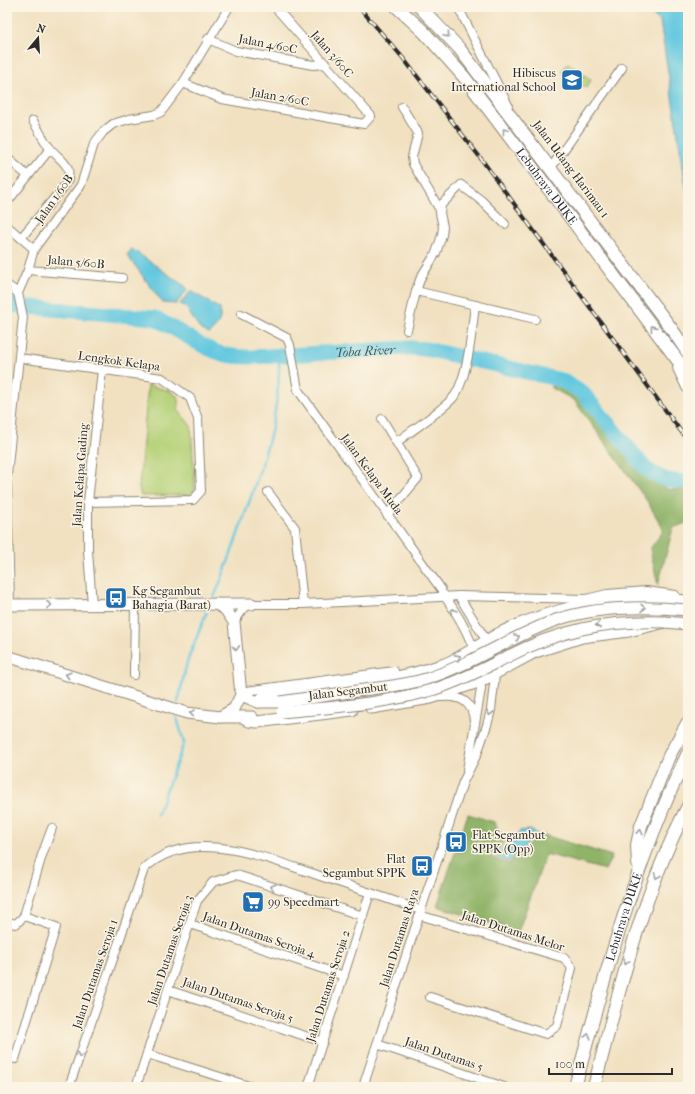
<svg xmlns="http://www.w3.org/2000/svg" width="695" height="1094" font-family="'IM FELL French Canon',serif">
	<rect width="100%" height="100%" fill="#fcf5e5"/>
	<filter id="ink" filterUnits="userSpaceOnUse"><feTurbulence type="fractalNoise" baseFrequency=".025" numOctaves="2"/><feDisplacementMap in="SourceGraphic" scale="8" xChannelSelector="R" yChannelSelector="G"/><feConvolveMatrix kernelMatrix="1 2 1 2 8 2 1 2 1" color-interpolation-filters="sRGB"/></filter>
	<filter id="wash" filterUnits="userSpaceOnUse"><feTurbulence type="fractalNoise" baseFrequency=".012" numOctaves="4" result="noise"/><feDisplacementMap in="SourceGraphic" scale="16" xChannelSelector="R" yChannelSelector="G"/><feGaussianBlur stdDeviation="0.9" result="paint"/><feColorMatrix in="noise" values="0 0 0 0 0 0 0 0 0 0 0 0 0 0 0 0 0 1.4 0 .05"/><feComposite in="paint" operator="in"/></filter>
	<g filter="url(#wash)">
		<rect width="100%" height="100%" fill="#f1e1c1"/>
		<g fill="#b4d177" stroke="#707e51">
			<polygon points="568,63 591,80 586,88 562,71"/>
			<polygon points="148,385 170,391 178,397 178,410 191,426 195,489 191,495 141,496 139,488"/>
		</g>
		<g fill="#8fb368" stroke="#5d6f4a">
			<polygon points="558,384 582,398 639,469 669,490 688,488 688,522 673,528 658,585 650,549 664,530 647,501 574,400 550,387"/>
			<polygon points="468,814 494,822 506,841 491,857 508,864 541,834 612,856 605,870 546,854 518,932 437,906"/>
		</g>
		<g fill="#61c7df" stroke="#467985">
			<polygon points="644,7 688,7 688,199 660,21"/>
			<polygon points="132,249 186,287 187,290 176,304 163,303 127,255"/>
			<path d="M191 291 220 309C222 321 217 326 209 334L199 328 185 306 180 304Z"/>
			<polygon points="530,830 538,834 508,862 495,856 520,831"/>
		</g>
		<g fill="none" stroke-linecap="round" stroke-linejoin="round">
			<g stroke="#61c7df" stroke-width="2.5">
				<path d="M214 597C226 571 234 544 244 517 263 462 281 415 279 356"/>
				<polyline points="178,702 187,662 207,611"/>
				<polyline points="157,815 184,743 176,714"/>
			</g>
			<path stroke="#61c7df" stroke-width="15" id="s1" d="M7 305 154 318C177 328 204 351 227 355 235 357 244 357 252 357L409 348 426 349 561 380 583 393 646 469C659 478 671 483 688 481"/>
		</g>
	</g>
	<g filter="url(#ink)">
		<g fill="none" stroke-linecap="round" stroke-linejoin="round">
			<g stroke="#8e8676" stroke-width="10">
				<g id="minor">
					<polyline points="458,7 508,105"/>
					<polyline points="208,39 236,51 313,65 326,64"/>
					<polyline points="183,83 222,99 364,124 371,116 275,7"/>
					<polyline points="402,107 418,133 412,157 413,164 440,210"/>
					<polyline points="7,158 28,176"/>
					<polyline points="553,165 622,68"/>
					<polyline points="7,202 50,149"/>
					<polyline points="7,226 34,249"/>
					<path d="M21 238 66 184C75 165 59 160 50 148 43 140 39 130 33 121"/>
					<polyline points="28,270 122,278"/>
					<polyline points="7,285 18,293"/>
					<polyline points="416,291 535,319"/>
					<polyline points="241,314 287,338 290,345 298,390 441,589"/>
					<polyline points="407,330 416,291 421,277 436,253 442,235 443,227 440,213 441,205 461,185 482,201 505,224"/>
					<polyline points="19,358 162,378 190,398 198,419 201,491 193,500 88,502"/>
					<polyline points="382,419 418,478 387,515"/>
					<path d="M397 442C415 428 436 415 452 399 468 382 472 328 475 305"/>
					<polyline points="7,475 23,317 18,293 28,270 34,249 81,185 94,144 103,132 113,124 129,119 154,115 161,112 183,83 229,7"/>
					<polyline points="7,484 10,605"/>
					<polyline points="268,492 295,528 303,604"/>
					<path d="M443 594C463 621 481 655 481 689L467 770"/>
					<polyline points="92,605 88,551 88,502 102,370"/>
					<polyline points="234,622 244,608 252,604 303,604 459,596 586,599 607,594 646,591 675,595"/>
					<polyline points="134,675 135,605"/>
					<polyline points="239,692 394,671"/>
					<path d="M442 697C460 695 473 702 474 721"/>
					<polyline points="419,915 564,958 572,968 557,1026 546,1034 430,997"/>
					<polyline points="7,922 16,924 24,916 42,855 52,828"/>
					<polyline points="190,924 344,976"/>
					<polyline points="168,990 323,1042"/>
					<polyline points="377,1044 504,1087"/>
					<polyline points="147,1054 252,1087"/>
					<polyline points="15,1059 56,927 24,916"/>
					<path d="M69 1087 144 869C190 824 268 859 320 876 354 887 387 899 421 910"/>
					<polyline points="136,1087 197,901 213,882 236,875 240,876 363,916"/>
					<polyline points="308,1087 370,893"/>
					<polyline points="363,1087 463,782 477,754 487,725 491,710 495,675 486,640 459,596"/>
				</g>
			</g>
			<g stroke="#8e8676" stroke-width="13">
				<g id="major">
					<polyline points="216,604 225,609 234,622 241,695 258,702 280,702"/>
					<polyline points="7,605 252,604"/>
					<polyline points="7,656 187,713 220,717 252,717"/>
					<path d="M258 702 266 695C325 687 387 684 442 665 462 658 480 644 498 634 542 612 626 588 674 602"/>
					<polyline points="371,708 431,698 481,681 535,652 582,637 629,631 665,622 688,624"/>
					<polyline points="220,717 234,709 241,695"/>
					<polyline points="245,718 249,721 257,722 352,710"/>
				</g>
			</g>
			<g stroke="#8e8676" stroke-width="14">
				<g id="highway">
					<path id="s2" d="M397 7 424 32 465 78 688 374"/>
					<polyline points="420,7 459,48 671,328 688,353"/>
					<polyline points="679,368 688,387"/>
					<polyline points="666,599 688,602"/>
					<polyline points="638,864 637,845 641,826 669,756 688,722"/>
					<path id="s3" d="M575 1087C605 973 636 860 688 753"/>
					<path d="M594 1087C619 991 642 894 688 806"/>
				</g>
			</g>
			<use href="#minor" stroke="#fff" stroke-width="8"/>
			<use href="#major" stroke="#fff" stroke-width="11"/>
			<use href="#highway" stroke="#fff" stroke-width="12"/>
			<g stroke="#2b2b2b" stroke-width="4">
				<polyline id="rail" points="359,7 403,58 479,156 688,441"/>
			</g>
			<use href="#rail" stroke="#fcf5e5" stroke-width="2.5" stroke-dasharray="8" stroke-linecap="butt"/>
			<g stroke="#8e8676" stroke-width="13" stroke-linecap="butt">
				<g id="major-bridge">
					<path d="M280 702C308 698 336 694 364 690 384 687 406 685 426 679 473 664 513 635 559 619 600 606 645 606 688 610"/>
					<path d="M282 712C333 707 386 704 435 689 461 681 483 669 507 657 559 630 607 620 665 622"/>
				</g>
			</g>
			<use href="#major-bridge" stroke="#fff" stroke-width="11"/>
		</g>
		<defs><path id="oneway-chevron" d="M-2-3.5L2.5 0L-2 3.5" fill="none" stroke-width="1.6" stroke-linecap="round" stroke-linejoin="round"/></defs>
		<g stroke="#a0a0a0">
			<use href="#oneway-chevron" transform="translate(447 35) rotate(49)"/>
			<use href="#oneway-chevron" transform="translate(505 131) rotate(-127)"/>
			<use href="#oneway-chevron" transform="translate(653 328) rotate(-127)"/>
			<use href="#oneway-chevron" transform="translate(49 605)"/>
			<use href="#oneway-chevron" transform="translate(643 608) rotate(1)"/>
			<use href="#oneway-chevron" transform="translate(453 611) rotate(-120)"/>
			<use href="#oneway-chevron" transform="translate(598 625) rotate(172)"/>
			<use href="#oneway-chevron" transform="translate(517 637) rotate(-25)"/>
			<use href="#oneway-chevron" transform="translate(236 648) rotate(87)"/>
			<use href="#oneway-chevron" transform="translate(458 657) rotate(-29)"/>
			<use href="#oneway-chevron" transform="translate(68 675) rotate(-162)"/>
			<use href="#oneway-chevron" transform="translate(192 713) rotate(-171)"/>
			<use href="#oneway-chevron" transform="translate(490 713) rotate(103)"/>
			<use href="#oneway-chevron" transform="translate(640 832) rotate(-77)"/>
			<use href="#oneway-chevron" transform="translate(657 876) rotate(112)"/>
			<use href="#oneway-chevron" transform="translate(273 887) rotate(-162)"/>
			<use href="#oneway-chevron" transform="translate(626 962) rotate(105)"/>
			<use href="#oneway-chevron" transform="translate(588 1036) rotate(-75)"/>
			<use href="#oneway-chevron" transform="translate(80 1055) rotate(109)"/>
		</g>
	</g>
	<defs>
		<g id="school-square" transform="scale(1.15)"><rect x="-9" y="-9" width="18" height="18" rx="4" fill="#1f6fb2" stroke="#fcf5e5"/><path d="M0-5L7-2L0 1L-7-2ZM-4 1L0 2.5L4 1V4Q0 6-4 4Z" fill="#fff"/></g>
		<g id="bus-square" transform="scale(1.15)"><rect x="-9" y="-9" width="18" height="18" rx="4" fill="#1f6fb2" stroke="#fcf5e5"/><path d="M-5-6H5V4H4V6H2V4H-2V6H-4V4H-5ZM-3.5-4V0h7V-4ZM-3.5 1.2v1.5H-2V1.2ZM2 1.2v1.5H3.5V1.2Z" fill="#fff"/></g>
		<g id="supermarket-square" transform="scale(1.15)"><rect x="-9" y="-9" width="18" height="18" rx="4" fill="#1f6fb2" stroke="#fcf5e5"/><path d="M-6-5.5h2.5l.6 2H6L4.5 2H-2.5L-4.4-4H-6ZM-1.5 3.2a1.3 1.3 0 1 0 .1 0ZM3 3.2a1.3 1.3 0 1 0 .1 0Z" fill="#fff"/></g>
	</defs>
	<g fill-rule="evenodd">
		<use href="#school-square" x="572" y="80"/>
		<use href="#bus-square" x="116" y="598"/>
		<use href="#bus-square" x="456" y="842"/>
		<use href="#bus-square" x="422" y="866"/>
		<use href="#supermarket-square" x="253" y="902"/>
	</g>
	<g text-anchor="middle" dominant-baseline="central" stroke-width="3" stroke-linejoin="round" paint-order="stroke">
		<g font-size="12" fill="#2b2b2b" stroke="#fcf5e5">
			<text transform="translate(268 44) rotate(11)">Jalan 4/60C</text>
			<text transform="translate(332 54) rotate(49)">Jalan 3/60C</text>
			<text transform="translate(280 97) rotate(10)">Jalan 2/60C</text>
			<text transform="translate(571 169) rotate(53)">Jalan Udang Harimau 1</text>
			<text stroke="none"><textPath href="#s2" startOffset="234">Lebuhraya DUKE</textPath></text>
			<text transform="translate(54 199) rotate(-55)">Jalan 1/60B</text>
			<text transform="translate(76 262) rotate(5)">Jalan 5/60B</text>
			<text transform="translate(119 361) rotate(8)">Lengkok Kelapa</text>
			<text transform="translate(372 474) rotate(54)">Jalan Kelapa Muda</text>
			<text transform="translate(80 475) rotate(-86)">Jalan Kelapa Gading</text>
			<text transform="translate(348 691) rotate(-7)">Jalan Segambut</text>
			<text stroke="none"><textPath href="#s3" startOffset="177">Lebuhraya DUKE</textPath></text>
			<text transform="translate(513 931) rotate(18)">Jalan Dutamas Melor</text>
			<text transform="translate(259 935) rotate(19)">Jalan Dutamas Seroja 4</text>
			<text transform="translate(399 938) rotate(-72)">Jalan Dutamas Raya</text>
			<text transform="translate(170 950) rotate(-71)">Jalan Dutamas Seroja 3</text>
			<text transform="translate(95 974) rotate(-71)">Jalan Dutamas Seroja 1</text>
			<text transform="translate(328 986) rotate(-72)">Jalan Dutamas Seroja 2</text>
			<text transform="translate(238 1000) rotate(19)">Jalan Dutamas Seroja 5</text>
			<text transform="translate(444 1054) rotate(19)">Jalan Dutamas 5</text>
		</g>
		<g font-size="12" fill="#2b2b2b" stroke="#fcf5e5" text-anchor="start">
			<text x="556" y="73" text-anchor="end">Hibiscus<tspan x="556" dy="14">International School</tspan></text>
			<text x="132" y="591">Kg Segambut<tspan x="132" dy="14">Bahagia (Barat)</tspan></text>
			<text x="472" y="835">Flat Segambut<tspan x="472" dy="14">SPPK (Opp)</tspan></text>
			<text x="406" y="859" text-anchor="end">Flat<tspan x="406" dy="14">Segambut SPPK</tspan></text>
			<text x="268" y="902">99 Speedmart</text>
		</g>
		<g font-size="13" font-style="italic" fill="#3b5a61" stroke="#fcf5e5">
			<text stroke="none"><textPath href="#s1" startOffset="368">Toba River</textPath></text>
		</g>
	</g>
	<rect width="695" height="1094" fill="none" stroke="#fcf5e5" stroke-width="24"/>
	<g transform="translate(38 38) rotate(18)" stroke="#fcf5e5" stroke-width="3" paint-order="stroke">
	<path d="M0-3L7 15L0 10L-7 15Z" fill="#2b2b2b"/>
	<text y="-6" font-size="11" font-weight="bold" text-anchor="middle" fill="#2b2b2b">N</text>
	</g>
	<path d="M549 1068v6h123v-6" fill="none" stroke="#2b2b2b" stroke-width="2"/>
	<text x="555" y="1068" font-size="12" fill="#2b2b2b" stroke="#fcf5e5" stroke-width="3" paint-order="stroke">100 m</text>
</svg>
